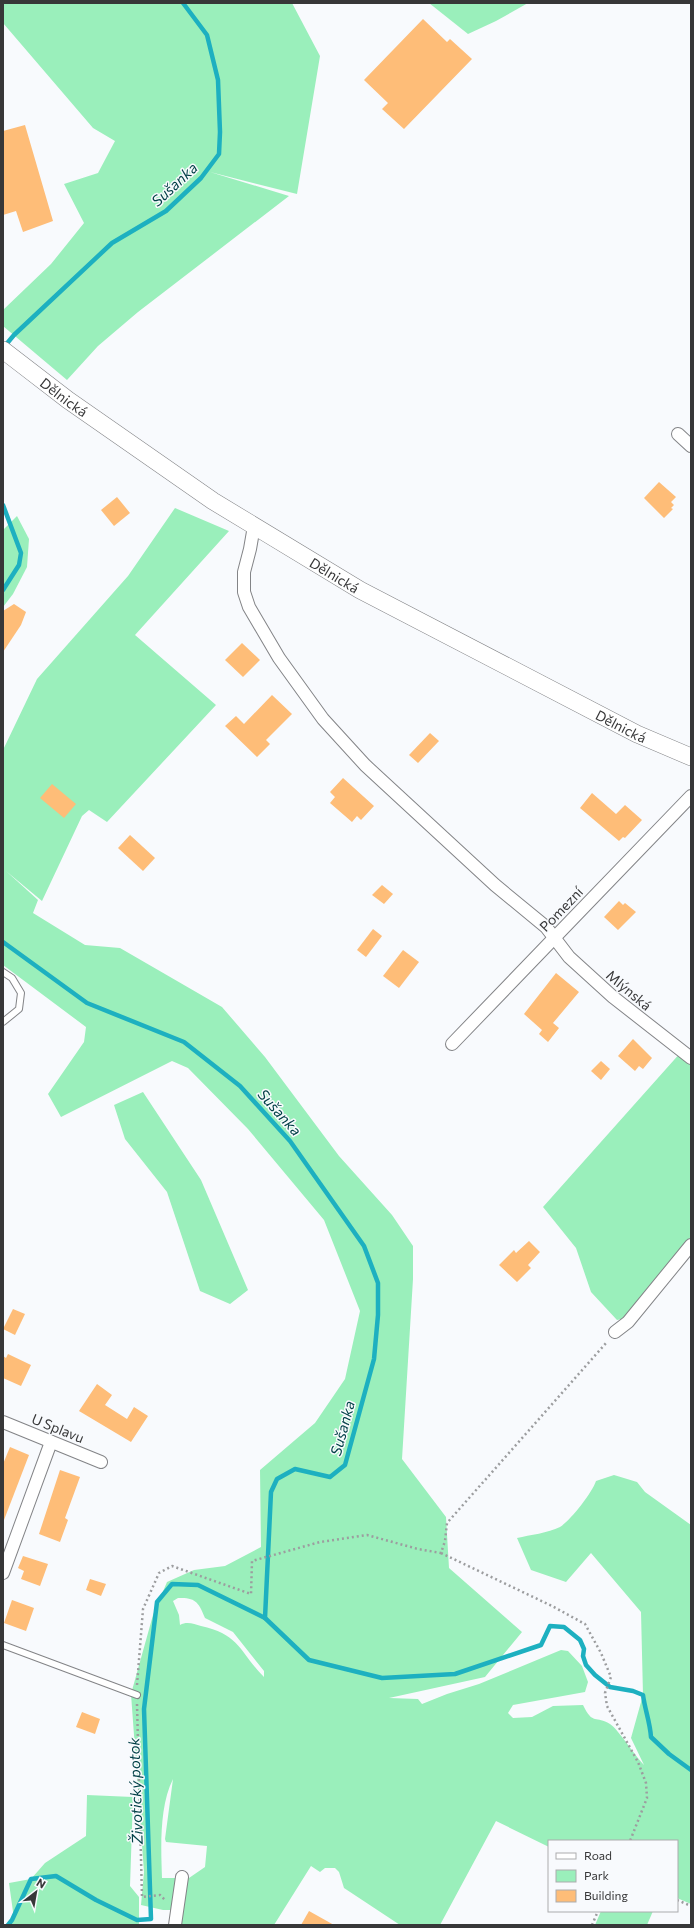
<svg xmlns="http://www.w3.org/2000/svg" width="694" height="1928" font-family="Commissioner,sans-serif">
	<rect width="100%" height="100%" fill="#f8fafd"/>
	<g fill="#9aefbb" fill-rule="evenodd">
		<polygon points="3,3 292,3 320,56 297,194 210,172 289,196 138,312 98,346 67,380 3,326 3,310 51,264 84,223 64,184 98,173 115,141 93,128 3,23"/>
		<polygon points="429,3 528,3 496,21 468,34"/>
		<path d="M175 508 229 531 135 635 216 705 107 822 89 810 82 816 42 901 6 871 38 900 33 913 85 945 120 948 222 1007 265 1057 339 1156 392 1215 413 1246V1279L402 1459 446 1517 449 1568 522 1632 485 1677 389 1698 418 1699 422 1704 447 1694 479 1684 561 1650 568 1651 582 1666 588 1682 585 1692 513 1705 508 1713 513 1718 532 1717 553 1706 583 1705C593 1726 596 1715 610 1724 618 1729 635 1756 644 1765L631 1738 643 1695 641 1612 591 1553 566 1582 531 1570 517 1538C530 1535 548 1533 560 1527 570 1521 592 1493 596 1481L614 1475 637 1482 645 1492 691 1525V1904L677 1898V1841H549V1847L496 1821 440 1925H400L344 1888 339 1872 335 1868H325L320 1872 311 1866 274 1925H178L177 1910H163L141 1905 144 1872 131 1694 153 1615 167 1582 194 1570 225 1566 261 1547 260 1470 315 1423 345 1379 360 1311 324 1220 248 1129 188 1068 172 1061 61 1117 48 1094 84 1042 86 1027 3 965V750L37 679 128 576ZM178 1598C196 1597 199 1603 205 1618L233 1632 264 1671V1677C239 1652 241 1635 201 1626 194 1624 187 1621 180 1625L179 1615 173 1601ZM173 1779 165 1839 166 1842 207 1846 205 1867 189 1878H162C161 1848 159 1807 173 1779Z"/>
		<polygon points="17,516 29,539 27,567 13,594 3,607 3,530"/>
		<polygon points="682,1051 691,1058 691,1245 632,1317 617,1320 591,1292 576,1248 543,1207"/>
		<polygon points="143,1092 201,1180 248,1290 230,1304 200,1291 167,1192 125,1139 114,1105"/>
		<polygon points="87,1795 133,1797 130,1886 139,1897 139,1925 5,1925 14,1919 9,1883 31,1879 45,1863 86,1836"/>
		<polygon points="601,1911 653,1911 647,1925 595,1925"/>
	</g>
	<g fill="none" stroke-linecap="round" stroke-linejoin="round">
		<g stroke="#1db0c0" stroke-width="4.5">
			<polyline points="4,347 14,335 112,243 166,211 201,178 219,154 220,132 218,80 207,35 183,3"/>
			<polyline points="3,505 21,553 19,565 3,590"/>
			<path d="M3 942 87 1003 184 1042 240 1086 290 1141 364 1246 378 1283V1315L374 1359 345 1465 330 1477 295 1469 277 1479 271 1492 265 1618 309 1660 382 1678 455 1674 541 1645 550 1626 564 1627 580 1640 584 1649 583 1656 586 1665 595 1675 610 1687 633 1691 643 1695C645 1710 650 1722 651 1737L669 1754 691 1770"/>
			<polyline points="8,1925 12,1920 31,1879 56,1876 96,1900 137,1920 151,1919 144,1709 157,1602 172,1584 198,1585 265,1618"/>
		</g>
	</g>
	<g fill="#febd78">
		<polygon points="423,19 447,42 450,39 472,59 404,129 382,109 388,103 364,80"/>
		<polygon points="25,125 53,221 23,232 16,211 3,215 3,131"/>
		<polygon points="659,482 676,497 671,502 674,505 671,508 673,509 664,518 644,498"/>
		<polygon points="117,497 130,513 114,526 101,510"/>
		<polygon points="14,604 26,612 21,625 3,652 3,611"/>
		<polygon points="242,643 260,660 243,677 225,660"/>
		<polygon points="272,695 292,714 266,740 270,744 257,757 225,726 236,716 244,724"/>
		<polygon points="430,733 439,741 418,763 409,755"/>
		<polygon points="343,778 374,806 361,820 357,816 352,822 330,803 335,797 330,792"/>
		<polygon points="52,784 76,804 64,818 40,798"/>
		<polygon points="592,793 616,814 625,805 642,820 625,838 623,837 619,841 580,808"/>
		<polygon points="130,835 155,858 143,871 118,848"/>
		<polygon points="382,885 393,894 384,904 372,895"/>
		<polygon points="619,901 623,905 625,903 636,912 618,930 604,917"/>
		<polygon points="373,929 382,936 366,957 357,950"/>
		<polygon points="403,950 419,962 399,988 383,976"/>
		<polygon points="556,973 579,992 553,1023 559,1028 548,1042 539,1034 542,1030 524,1014"/>
		<polygon points="633,1039 652,1058 643,1069 639,1066 635,1071 618,1056"/>
		<polygon points="601,1061 610,1069 601,1080 591,1071"/>
		<polygon points="529,1241 540,1252 528,1265 531,1268 517,1282 499,1265 514,1250 516,1253"/>
		<polygon points="13,1309 25,1314 15,1335 3,1329"/>
		<polygon points="8,1354 31,1365 21,1386 3,1378 3,1356 6,1358"/>
		<polygon points="97,1384 112,1395 105,1405 127,1419 134,1407 148,1416 131,1442 79,1411"/>
		<polygon points="10,1447 29,1455 4,1520 3,1464"/>
		<polygon points="60,1470 80,1477 65,1518 68,1520 60,1542 39,1534"/>
		<polygon points="23,1556 48,1564 40,1586 21,1579 24,1571 18,1568"/>
		<polygon points="90,1579 106,1584 101,1596 86,1590"/>
		<polygon points="12,1600 34,1608 26,1631 4,1623"/>
		<polygon points="82,1712 100,1719 95,1734 76,1727"/>
		<polygon points="309,1911 334,1925 301,1925"/>
	</g>
	<g fill="none" stroke-linecap="round" stroke-linejoin="round">
		<g stroke="#838487" stroke-width="8">
			<g id="service">
				<polyline points="3,972 12,978 21,993 19,1009 3,1022"/>
				<polyline points="3,1645 137,1695"/>
			</g>
		</g>
		<g stroke="#838487" stroke-width="14">
			<g id="minor">
				<polyline points="678,434 691,446"/>
				<polyline points="254,526 250,549 244,572 244,592 249,607 279,658 323,719 365,765 495,885 546,927 569,957 613,997 691,1058"/>
				<polyline points="452,1044 691,796"/>
				<polyline points="615,1332 628,1322 691,1245"/>
				<polyline points="3,1422 101,1462"/>
				<polyline points="3,1573 51,1442"/>
				<polyline points="175,1925 182,1877"/>
			</g>
		</g>
		<g stroke="#838487" stroke-width="18">
			<g id="secondary">
				<path id="s1" d="M3 350 68 400 213 501 360 590 637 734 691 757"/>
			</g>
		</g>
		<g stroke="#9c9d9f" stroke-width="2.5" stroke-dasharray="2 3" stroke-linecap="butt">
			<polyline points="441,1553 552,1606 585,1624 601,1653 611,1677 605,1693 607,1706 638,1762 646,1783 647,1798 630,1841"/>
			<polyline points="137,1685 143,1609 159,1573 172,1566 251,1594 252,1561 320,1542 367,1535 418,1549 441,1553 445,1541 447,1523 607,1342"/>
			<polyline points="137,1704 142,1897 160,1895 165,1900"/>
			<polyline points="677,1900 691,1906"/>
			<polyline points="592,1925 598,1911"/>
		</g>
		<use href="#service" stroke="#fff" stroke-width="6"/>
		<use href="#minor" stroke="#fff" stroke-width="12"/>
		<use href="#secondary" stroke="#fff" stroke-width="17"/>
	</g>
	<g text-anchor="middle" dominant-baseline="central" stroke-width="3" stroke-linejoin="round" paint-order="stroke">
		<g font-size="14" fill="#373738" stroke="#f8fafd">
			<text stroke="none"><textPath href="#s1" startOffset="77">Dělnická</textPath></text>
			<text stroke="none"><textPath href="#s1" startOffset="401">Dělnická</textPath></text>
			<text stroke="none"><textPath href="#s1" startOffset="725">Dělnická</textPath></text>
			<text transform="translate(561 909) rotate(-46)">Pomezní</text>
			<text transform="translate(629 990) rotate(40)">Mlýnská</text>
			<text transform="translate(58 1428) rotate(22)">U Splavu</text>
		</g>
		<g font-size="15" font-style="italic" fill="#003f46" stroke="#f8fafd">
			<text transform="translate(174 184) rotate(-43)">Sušanka</text>
			<text transform="translate(280 1112) rotate(48)">Sušanka</text>
			<text transform="translate(342 1428) rotate(-75)">Sušanka</text>
			<text transform="translate(135 1791) rotate(-92)">Životický potok</text>
		</g>
	</g>
	<rect width="694" height="1928" fill="none" stroke="#373738" stroke-width="8"/>
	<rect x="548" y="1840" width="130" height="72" fill="#f8fafd" stroke="#abacae"/>
	<rect x="556" y="1853" width="20" height="6" fill="#ffffff" stroke="#abacae"/>
	<text x="584" y="1860" font-size="12" fill="#373738">Road</text>
	<rect x="556" y="1870" width="20" height="12" fill="#9aefbb" stroke="#abacae"/>
	<text x="584" y="1880" font-size="12" fill="#373738">Park</text>
	<rect x="556" y="1890" width="20" height="12" fill="#febd78" stroke="#abacae"/>
	<text x="584" y="1900" font-size="12" fill="#373738">Building</text>
	<g transform="translate(36 1892) rotate(31)" stroke="#f8fafd" stroke-width="3" paint-order="stroke">
	<path d="M0-3L7 15L0 10L-7 15Z" fill="#373738"/>
	<text y="-6" font-size="11" font-weight="bold" text-anchor="middle" fill="#373738">N</text>
	</g>
</svg>
